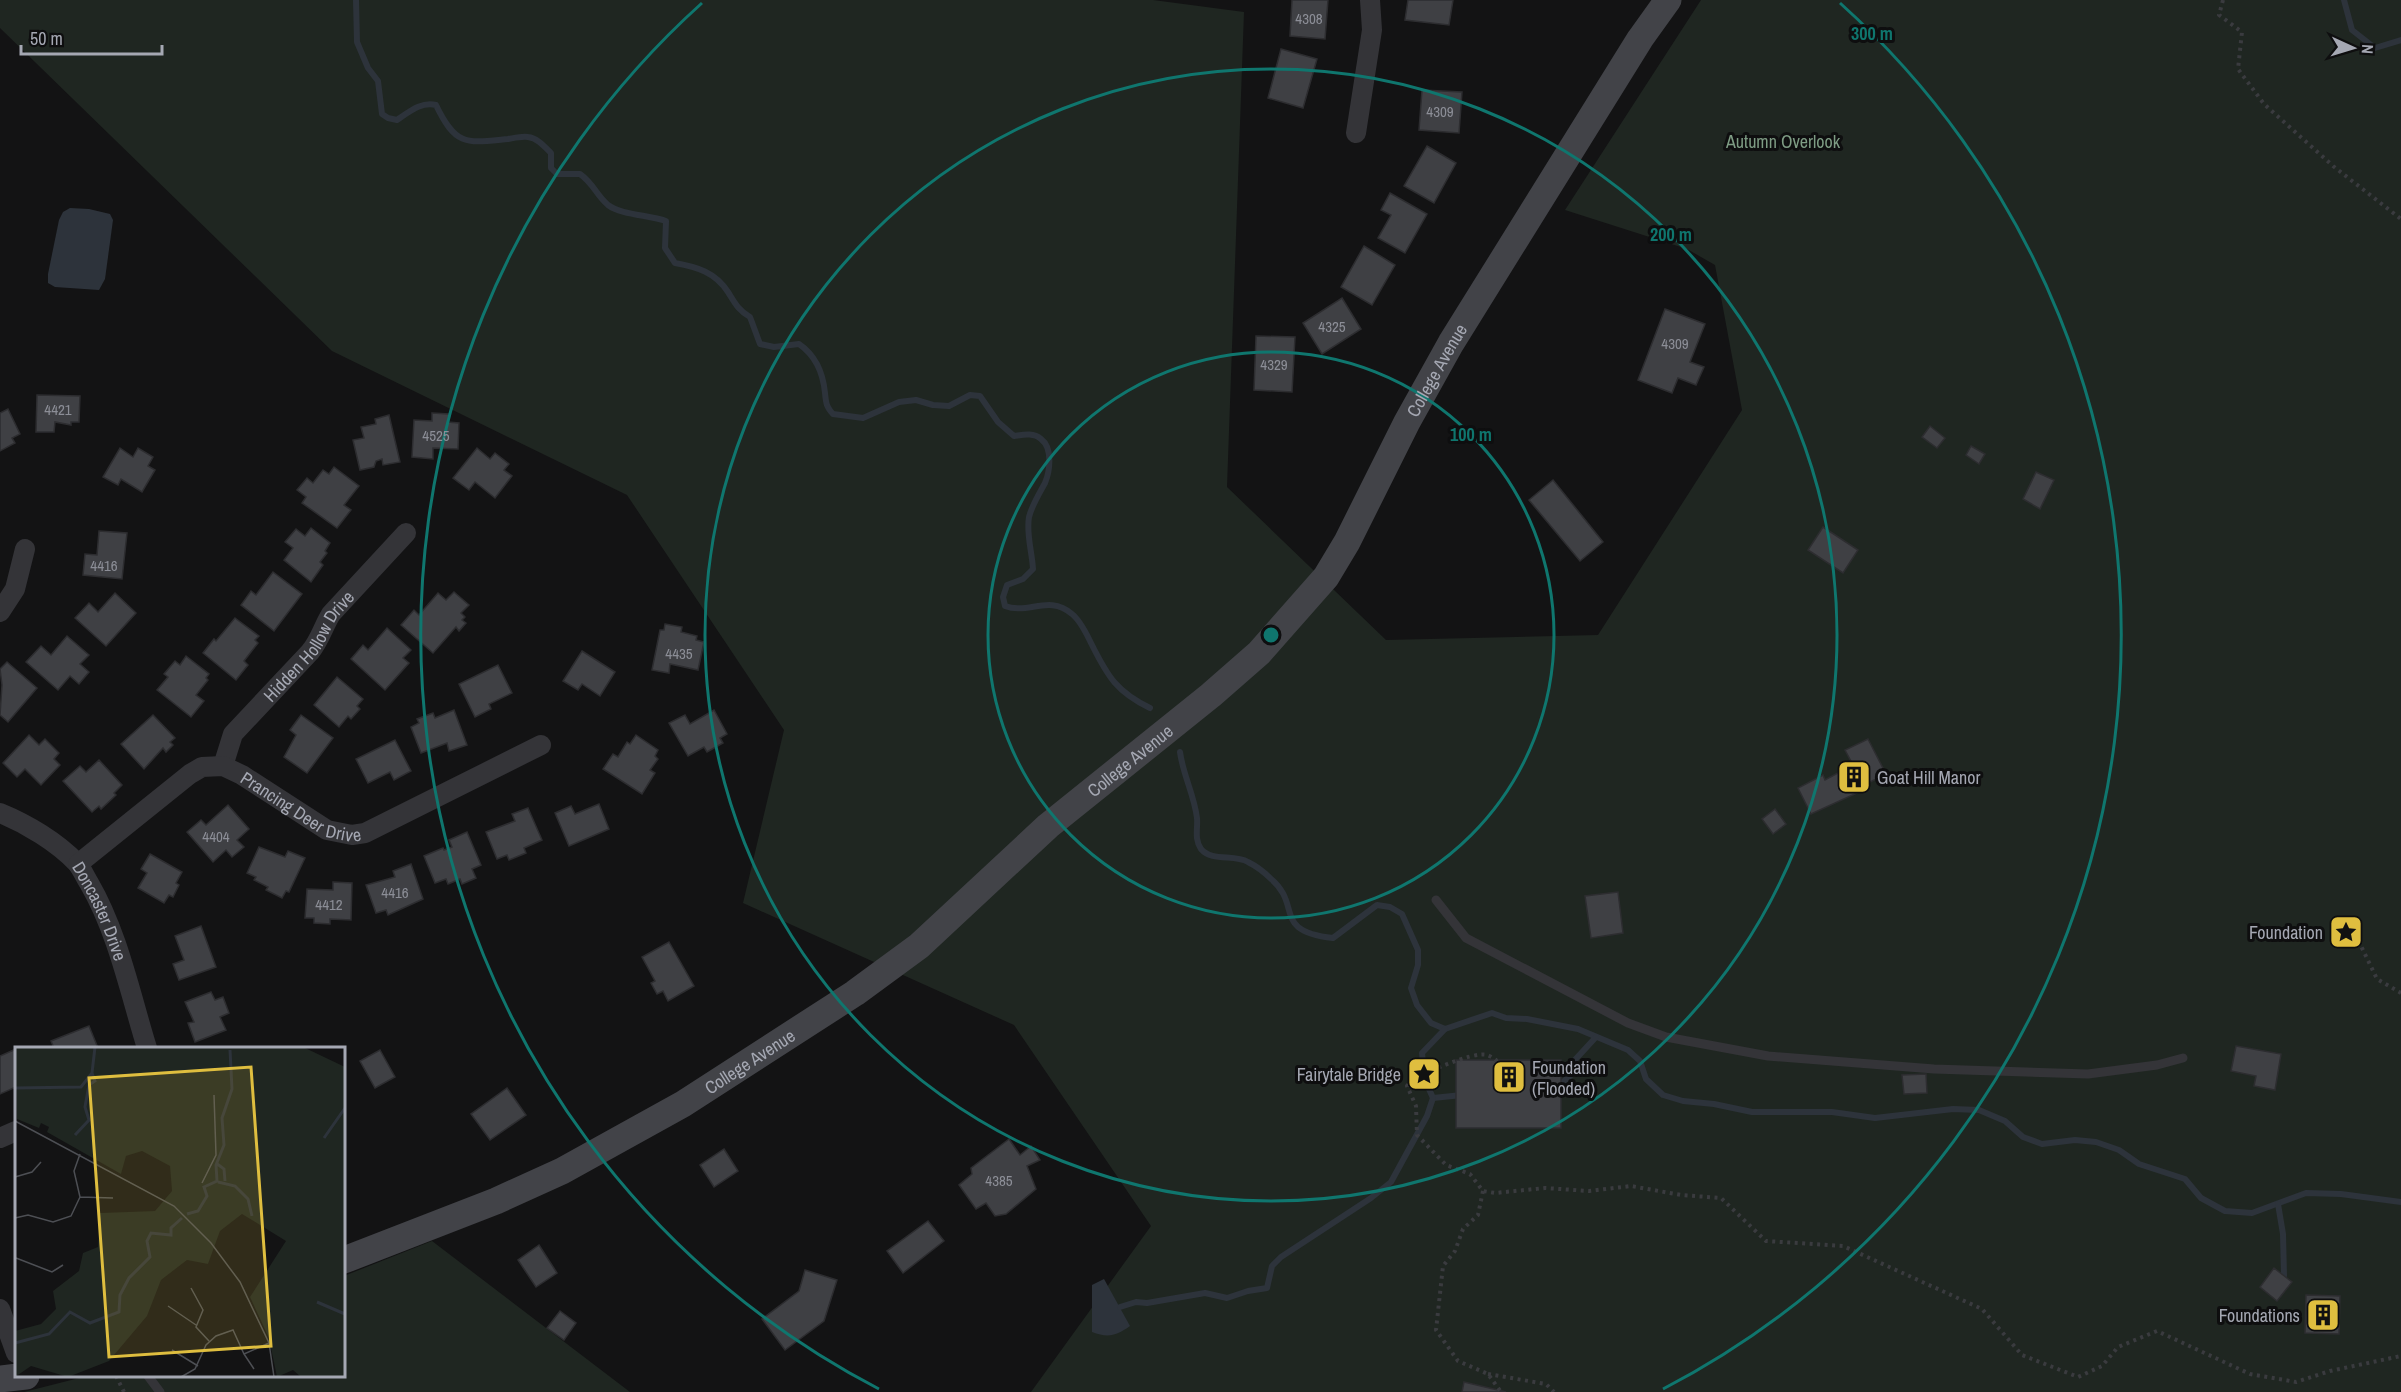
<svg xmlns="http://www.w3.org/2000/svg" width="2401" height="1392" font-family="'Archivo Narrow',sans-serif">
	<rect width="100%" height="100%" fill="#131314"/>
	<g fill="#1f2621">
		<polygon points="0,0 1153,0 1244,12 1227,487 1386,640 1598,635 1742,410 1715,265 1687,249 1565,210 1701,0 2401,0 2401,1392 1031,1392 1151,1226 1014,1025 743,903 784,730 627,495 332,351 0,28"/>
		<polygon points="432,1241 630,1392 24,1392 87,1376 344,1376 344,1276"/>
	</g>
	<g fill="#2d333b">
		<polygon points="70,208 89,209 110,214 113,220 105,279 99,290 55,287 48,283 48,274 59,220 63,212"/>
		<path d="M1104 1279 1130 1326C1116 1336 1108 1338 1092 1332V1285Z"/>
	</g>
	<g fill="none" stroke-linecap="round" stroke-linejoin="round">
		<g stroke="#2d333b" stroke-width="6">
			<path d="M356 0 357 42 368 68 378 81 382 114 388 118 397 120C409 112 422 101 436 105 456 147 467 143 508 139 514 138 522 136 528 137 537 138 544 146 551 153V168L557 174H580C594 184 596 195 608 205 621 215 649 215 666 221L665 248 675 263C697 267 715 272 728 292 735 303 738 310 750 317L760 344 774 347 799 344C815 355 823 372 825 393 826 403 826 406 833 414L863 418 899 402 916 400 933 405 949 406 970 395 980 396 998 422 1014 436C1022 435 1033 432 1041 439 1053 448 1050 471 1045 483 1039 494 1032 505 1029 517 1026 534 1032 551 1033 569L1023 579 1007 585 1003 597 1005 606C1028 615 1049 594 1072 614 1081 621 1087 635 1092 645 1108 677 1117 692 1150 708"/>
			<polyline points="2344,0 2352,30 2375,48 2401,40"/>
			<path d="M1180 752C1183 775 1194 794 1197 818 1198 828 1194 839 1201 849 1212 862 1234 854 1248 862 1256 866 1264 872 1270 878 1303 905 1271 931 1333 938L1377 905 1390 907 1402 914 1418 950V965L1411 988 1417 1005 1431 1023 1445 1029 1492 1013 1506 1018 1527 1019 1578 1029 1628 1050 1640 1061 1646 1079 1663 1095 1683 1101 1714 1104 1752 1112H1832L1875 1118 1953 1109 1979 1110 2005 1121 2023 1137 2042 1144 2075 1140 2096 1142 2119 1150 2139 1164 2185 1179 2201 1198 2225 1211 2252 1213 2306 1193 2341 1194 2401 1202"/>
			<polyline points="1556,1088 1571,1075 1573,1062 1596,1037"/>
			<polyline points="1433,1098 1462,1095"/>
			<polyline points="2278,1279 2284,1276 2283,1234 2278,1204"/>
			<polyline points="1120,1307 1136,1302 1147,1303 1205,1293 1227,1298 1248,1291 1267,1288 1272,1266 1281,1257 1371,1198 1391,1182 1427,1116 1433,1098 1425,1080 1422,1053 1445,1029"/>
		</g>
	</g>
	<g fill="#3f4044" stroke="#2d2d30" stroke-width="1.5">
		<polygon points="1292,0 1328,0 1325,39 1290,36"/>
		<polygon points="1408,0 1453,0 1449,25 1405,20"/>
		<polygon points="1281,49 1317,59 1303,108 1268,98"/>
		<polygon points="1422,90 1462,92 1459,133 1419,130"/>
		<polygon points="1427,146 1456,163 1434,203 1404,186"/>
		<polygon points="1390,193 1427,214 1405,253 1378,238 1391,215 1381,210"/>
		<polygon points="1364,246 1395,265 1372,305 1341,287"/>
		<polygon points="1342,298 1361,329 1322,354 1303,323"/>
		<polygon points="1665,309 1705,324 1690,362 1704,367 1696,385 1678,378 1672,393 1638,380"/>
		<polygon points="1256,336 1295,337 1292,392 1254,390"/>
		<polygon points="37,395 80,396 79,422 71,422 71,425 55,422 54,432 36,432"/>
		<polygon points="8,409 20,434 12,438 15,443 0,451 0,413"/>
		<polygon points="432,413 449,414 448,422 459,423 458,449 433,448 433,459 412,457 414,420 432,421"/>
		<polygon points="389,415 400,462 383,465 382,459 376,461 374,467 360,470 353,440 364,438 361,427 376,424 375,419"/>
		<polygon points="1930,426 1945,438 1937,448 1922,437"/>
		<polygon points="1971,446 1985,454 1979,464 1966,455"/>
		<polygon points="120,448 133,457 138,448 153,457 148,466 155,470 142,492 121,479 118,485 103,477"/>
		<polygon points="477,448 490,459 495,453 509,464 504,470 512,476 495,498 475,482 469,490 453,478"/>
		<polygon points="334,467 359,486 344,505 351,510 337,528 302,503 306,497 297,490 307,478 313,483 323,470 329,474"/>
		<polygon points="2036,472 2054,480 2040,509 2023,499"/>
		<polygon points="1553,480 1603,542 1580,561 1529,500"/>
		<polygon points="1823,527 1858,550 1843,573 1808,550"/>
		<polygon points="311,528 330,543 325,551 327,553 320,562 323,565 311,582 284,560 293,548 285,542 296,529 305,536"/>
		<polygon points="99,531 127,533 122,579 83,575 85,554 97,555"/>
		<polygon points="273,572 302,594 274,631 241,605 251,591 256,595"/>
		<polygon points="454,592 469,605 461,613 465,617 462,620 466,623 459,631 456,627 433,653 401,625 414,610 419,615 438,593 446,600"/>
		<polygon points="115,593 136,613 106,646 75,618 89,603 98,612"/>
		<polygon points="235,618 259,636 255,640 258,643 244,661 248,665 236,680 203,653 214,639 216,641"/>
		<polygon points="665,624 682,627 681,632 697,636 696,640 704,642 698,670 670,664 669,673 652,670 660,630 664,630"/>
		<polygon points="387,628 411,650 403,658 409,663 385,690 351,659 363,645 368,650"/>
		<polygon points="67,636 89,655 80,664 89,672 79,684 70,676 58,690 26,662 41,646 51,655"/>
		<polygon points="582,651 615,672 600,696 582,684 578,690 563,681"/>
		<polygon points="186,656 209,674 206,678 208,680 196,695 204,701 191,717 157,690 168,677 164,674 175,661 180,665"/>
		<polygon points="7,662 37,688 8,722 0,715 2,685 0,669"/>
		<polygon points="498,665 512,693 489,704 491,709 475,717 459,684"/>
		<polygon points="337,677 363,699 357,706 360,709 351,719 348,716 339,727 314,705"/>
		<polygon points="454,710 467,745 449,751 447,743 421,753 411,727 419,723 417,719 433,713 435,718"/>
		<polygon points="714,710 727,734 720,738 723,743 707,752 704,747 688,756 669,723 685,715 690,724"/>
		<polygon points="153,715 175,738 170,742 173,745 166,752 163,748 144,769 121,744"/>
		<polygon points="301,715 333,738 307,773 284,757 296,735 290,730"/>
		<polygon points="29,735 39,745 45,739 59,753 54,759 60,765 41,785 25,769 17,777 3,763"/>
		<polygon points="636,735 658,750 655,756 658,759 650,770 655,773 642,794 603,769 613,754 618,757 627,742 630,744"/>
		<polygon points="1868,739 1886,774 1866,784 1868,788 1811,814 1798,788 1823,775 1825,780 1853,765 1845,750"/>
		<polygon points="395,740 411,771 394,780 390,772 368,783 356,759"/>
		<polygon points="99,760 122,785 114,793 116,795 101,809 99,806 92,812 63,781 80,766 86,772"/>
		<polygon points="599,804 609,829 569,846 555,813 571,806 575,814"/>
		<polygon points="228,805 249,829 237,840 244,847 232,857 226,850 213,862 187,832 201,820 206,825"/>
		<polygon points="528,808 542,840 524,848 526,853 509,860 507,855 497,859 486,832 515,821 512,814"/>
		<polygon points="1775,809 1786,824 1773,834 1762,819"/>
		<polygon points="467,832 481,865 472,869 476,878 462,884 460,879 448,884 446,879 435,883 424,856 443,848 444,850 452,847 449,840"/>
		<polygon points="259,847 285,857 288,851 305,858 289,892 286,891 282,898 266,890 268,887 254,880 256,877 247,873"/>
		<polygon points="150,854 182,872 176,883 179,885 173,897 169,895 164,903 138,888 147,873 141,869"/>
		<polygon points="411,864 423,899 388,915 386,910 376,913 366,885 395,877 393,871"/>
		<polygon points="333,882 352,883 351,920 330,919 330,924 314,923 314,918 305,918 307,889 333,890"/>
		<polygon points="1618,892 1623,933 1591,938 1585,896"/>
		<polygon points="201,926 216,967 179,980 173,964 184,960 175,936"/>
		<polygon points="669,942 694,986 668,1001 663,991 657,994 651,983 655,981 642,957"/>
		<polygon points="211,992 215,1000 223,997 229,1013 220,1017 226,1030 195,1042 188,1023 194,1022 185,1002"/>
		<polygon points="89,1026 98,1048 54,1048 51,1041"/>
		<polygon points="2236,1046 2281,1054 2275,1090 2254,1086 2256,1076 2231,1071"/>
		<polygon points="16,1049 16,1087 0,1094 0,1056"/>
		<polygon points="380,1050 395,1077 375,1088 360,1061"/>
		<rect x="1456" y="1060" width="105" height="68"/>
		<polygon points="1926,1074 1927,1093 1904,1094 1902,1075"/>
		<polygon points="507,1088 526,1115 490,1140 471,1114"/>
		<polygon points="1009,1139 1020,1155 1031,1146 1040,1160 1027,1166 1036,1189 1006,1214 995,1216 986,1203 976,1209 959,1185 972,1174 971,1168"/>
		<polygon points="724,1149 738,1171 714,1187 700,1165"/>
		<polygon points="928,1221 944,1241 903,1273 887,1251"/>
		<polygon points="539,1245 557,1273 536,1287 518,1260"/>
		<polygon points="2274,1268 2292,1282 2277,1301 2260,1287"/>
		<polygon points="805,1270 837,1280 824,1321 785,1350 762,1319 799,1291"/>
		<polygon points="2306,1295 2340,1296 2339,1334 2305,1333"/>
		<polygon points="560,1311 576,1323 564,1340 547,1328"/>
		<polygon points="1464,1382 1506,1392 1462,1392"/>
	</g>
	<g fill="none" stroke-linecap="round" stroke-linejoin="round">
		<g stroke="#3a3b3f" stroke-width="4" stroke-dasharray="3 4.5" stroke-linecap="butt">
			<polyline points="2223,0 2219,15 2242,32 2238,69 2264,104 2333,166 2401,219"/>
			<polyline points="2346,932 2359,942 2377,979 2401,993"/>
			<path d="M1496 1077V1060C1493 1058 1490 1056 1487 1055 1473 1051 1416 1075 1407 1086L1416 1106 1417 1135 1446 1165 1470 1174 1483 1191 1495 1193 1545 1188 1589 1191 1631 1186 1681 1195 1721 1198 1766 1241 1843 1246 1982 1309 2022 1355 2078 1377 2102 1366 2118 1347 2157 1331 2250 1374 2296 1382 2330 1371 2401 1356"/>
			<polyline points="1483,1191 1478,1215 1463,1229 1455,1251 1443,1266 1436,1330 1458,1361 1488,1374 1501,1392"/>
			<polyline points="1488,1374 1546,1384 1554,1392"/>
			<polyline points="116,1376 124,1392"/>
		</g>
		<g stroke="#343438" stroke-width="9">
			<polyline points="1436,900 1466,938 1628,1023 1666,1037 1768,1056 1934,1069 2088,1074 2157,1065 2183,1058"/>
			<polyline points="148,1376 160,1392"/>
		</g>
		<g stroke="#343438" stroke-width="20">
			<polyline points="1356,133 1372,30 1370,0"/>
			<polyline points="0,612 15,589 25,549"/>
			<path id="s1" d="M223 766 233 734 310 652C320 640 323 627 331 614L406 533"/>
			<path id="s2" d="M0 813C27 824 57 842 77 863 82 869 85 877 89 883 118 933 130 993 147 1048"/>
			<path id="s3" d="M78 864 190 774 202 767 223 766 242 775 327 830 352 835 365 833 541 745"/>
			<polyline points="0,1138 16,1131"/>
			<polyline points="0,1309 16,1353"/>
		</g>
		<g stroke="#424348" stroke-width="27">
			<path id="s4" d="M344 1260 496 1201 562 1171 683 1104 855 993 919 946 1048 826 1211 695 1259 653 1326 577 1347 542 1407 422 1451 343 1640 39 1668 0"/>
			<polyline points="0,1379 26,1376"/>
		</g>
	</g>
	<g fill="none" stroke="#0f766e" stroke-width="3">
		<circle cx="1271" cy="635" r="283"/>
		<circle cx="1271" cy="635" r="566"/>
		<path d="M879 1389A850 850 0 0 1 702 3M1840 3A850 850 0 0 1 1663 1389"/>
	</g>
	<defs>
		<g id="building-square" transform="scale(1.725)"><rect x="-9" y="-9" width="18" height="18" rx="4" fill="#dfbe3f" stroke="#0e0e0f"/><path d="M-4-6H4V6H1V3H-1V6H-4ZM-2.5-4.3h1.7v1.8h-1.7ZM.8-4.3h1.7v1.8H.8ZM-2.5-1h1.7V.8h-1.7ZM.8-1h1.7V.8H.8Z" fill="#111"/></g>
		<g id="sight-square" transform="scale(1.725)"><rect x="-9" y="-9" width="18" height="18" rx="4" fill="#dfbe3f" stroke="#0e0e0f"/><path d="M0-6L1.8-2.2L6-1.7L2.9 1.2L3.7 5.4L0 3.3L-3.7 5.4L-2.9 1.2L-6-1.7L-1.8-2.2Z" fill="#111"/></g>
	</defs>
	<g fill-rule="evenodd">
		<use href="#building-square" x="1854" y="777"/>
		<use href="#sight-square" x="2346" y="932"/>
		<use href="#sight-square" x="1424" y="1074"/>
		<use href="#building-square" x="1509" y="1077"/>
		<use href="#building-square" x="2323" y="1315"/>
	</g>
	<g text-anchor="middle" dominant-baseline="central" stroke-width="6" stroke-linejoin="round" paint-order="stroke">
		<g font-size="15" fill="#8c8e97">
			<text x="1309" y="18">4308</text>
			<text x="1440" y="111">4309</text>
			<text x="1332" y="326">4325</text>
			<text x="1675" y="343">4309</text>
			<text x="1274" y="364">4329</text>
			<text x="58" y="409">4421</text>
			<text x="436" y="435">4525</text>
			<text x="104" y="565">4416</text>
			<text x="679" y="653">4435</text>
			<text x="216" y="836">4404</text>
			<text x="395" y="892">4416</text>
			<text x="329" y="904">4412</text>
			<text x="999" y="1180">4385</text>
		</g>
		<g font-size="18" fill="#7e9c84" stroke="#0e0e0f">
			<text x="1783" y="141">Autumn Overlook</text>
		</g>
		<g font-size="18" fill="#a5a8b3" stroke="#0e0e0f">
			<text stroke="none"><textPath href="#s4" startOffset="1443">College Avenue</textPath></text>
			<text stroke="none"><textPath href="#s1" startOffset="150">Hidden Hollow Drive</textPath></text>
			<text stroke="none"><textPath href="#s4" startOffset="939">College Avenue</textPath></text>
			<text stroke="none"><textPath href="#s3" startOffset="268">Prancing Deer Drive</textPath></text>
			<text stroke="none"><textPath href="#s2" startOffset="146">Doncaster Drive</textPath></text>
			<text stroke="none"><textPath href="#s4" startOffset="453">College Avenue</textPath></text>
		</g>
		<g font-size="18" fill="#a5a8b3" stroke="#0e0e0f" text-anchor="end">
			<text x="1877" y="777" text-anchor="start">Goat Hill Manor</text>
			<text x="2323" y="932">Foundation</text>
			<text x="1532" y="1067" text-anchor="start">Foundation<tspan x="1532" dy="21">(Flooded)</tspan></text>
			<text x="1401" y="1074">Fairytale Bridge</text>
			<text x="2300" y="1315">Foundations</text>
		</g>
	</g>
	<g transform="translate(15 1047)">
		<rect width="330" height="330" fill="#131314"/>
		<path d="M0 0H288L330 20V330H286L278 323 262 330 254 291 235 250 271 194 227 167 205 184 193 217 172 213 146 233 132 269 94 314 53 330 16 319 0 330V284L26 277 41 262 38 244 64 224 68 206 83 200 85 166 140 164 157 144 155 119 127 104 111 109 106 127 32 85 34 80 26 76 24 81 2 72Z" fill="#1f2621"/>
		<path fill="none" stroke="#2d333b" stroke-width="3" d="M0 41 66 40 77 26 80 0M60 88 74 73 70 60 74 38 80 34 77 26M309 91 330 61M201 116 209 122 210 134M203 135 220 139 233 152 237 169M172 167 183 164 192 149 189 140 202 134 201 118 209 98 207 71 217 42 215 3M302 255 330 267M0 296 34 287 55 265 75 276 104 265 105 248 114 231 135 210 132 194 136 186 156 188V181L167 171"/>
		<path fill="none" stroke="#4d4f54" stroke-width="1.5" d="M0 74 159 159 196 196 225 235 254 296 259 330M0 130 17 125 26 115M187 136 201 108 199 48M65 150 98 151M0 171 13 168 38 175 56 169 65 150 59 124 65 107M1 211 37 225 48 218M176 241 188 263 181 280 194 294M153 259 181 278M157 303 183 319M229 307 239 322M166 330 180 322 191 298 201 289 218 283 229 307 254 296"/>
		<path fill="#dfbe3f" fill-opacity="0.15" stroke="#dfbe3f" stroke-width="3" d="M236 20 256 299 94 310 74 31Z"/>
		<rect width="330" height="330" fill="none" stroke="#a5a8b3" stroke-width="3"/>
	</g>
	<circle cx="1271" cy="635" r="9" fill="#0f766e" stroke="#0e0e0f" stroke-width="3"/>
	<g font-size="18" text-anchor="middle" font-weight="bold" fill="#0f766e" stroke="#0e0e0f" stroke-width="6" stroke-linejoin="round" paint-order="stroke">
		<text x="1872" y="40">300 m</text>
		<text x="1671" y="241">200 m</text>
		<text x="1471" y="441">100 m</text>
	</g>
	<g transform="translate(2353 48) rotate(94)" stroke="#0e0e0f" stroke-width="4.5" paint-order="stroke">
	<path d="M0-4.5L10 22L0 15L-10 22Z" fill="#a5a8b3"/>
	<text y="-9" font-size="16" font-weight="bold" text-anchor="middle" fill="#a5a8b3">N</text>
	</g>
	<path d="M21 45v9h141v-9" fill="none" stroke="#a5a8b3" stroke-width="3"/>
	<text x="30" y="45" font-size="18" fill="#a5a8b3" stroke="#0e0e0f" stroke-width="4.5" paint-order="stroke">50 m</text>
</svg>
